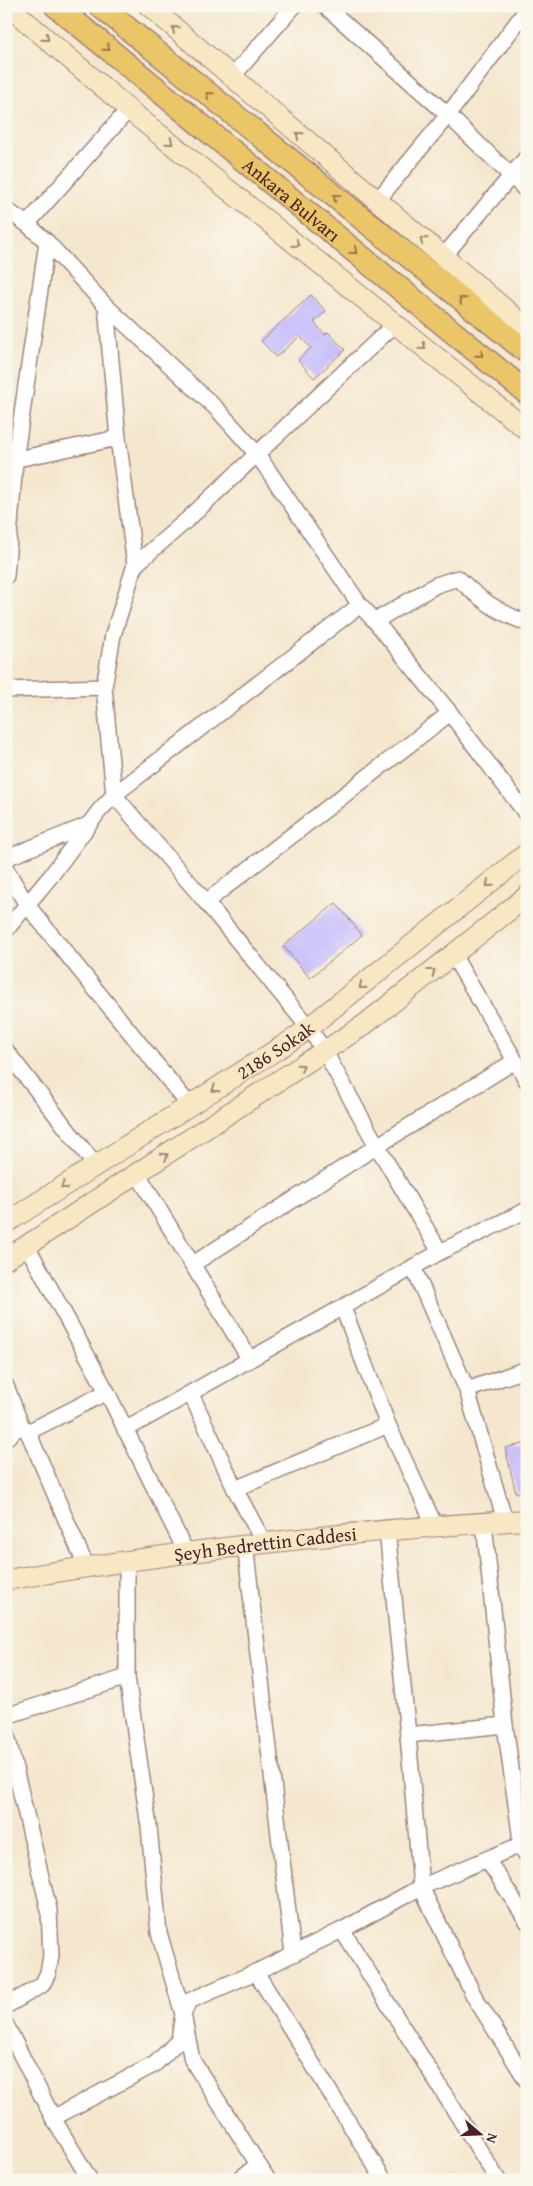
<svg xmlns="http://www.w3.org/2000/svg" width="533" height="2186" font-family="'Gentium Book Plus',serif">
	<rect width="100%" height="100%" fill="#fbf7ec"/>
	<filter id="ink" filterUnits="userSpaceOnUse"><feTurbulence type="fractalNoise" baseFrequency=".02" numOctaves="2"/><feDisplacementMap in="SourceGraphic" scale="10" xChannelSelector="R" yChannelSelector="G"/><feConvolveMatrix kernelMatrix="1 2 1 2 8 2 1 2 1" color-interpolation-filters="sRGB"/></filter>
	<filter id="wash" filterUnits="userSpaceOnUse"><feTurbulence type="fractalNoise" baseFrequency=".0096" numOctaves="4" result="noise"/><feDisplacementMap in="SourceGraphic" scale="20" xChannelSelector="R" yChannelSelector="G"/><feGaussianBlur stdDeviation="1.12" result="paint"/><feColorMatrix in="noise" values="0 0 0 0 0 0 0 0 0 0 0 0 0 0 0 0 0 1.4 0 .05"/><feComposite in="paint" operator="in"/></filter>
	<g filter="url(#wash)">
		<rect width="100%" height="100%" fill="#f4e7ce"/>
		<g id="blocks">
			<g fill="#c0b6fd">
				<polygon points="311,295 326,311 314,322 325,335 328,332 345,350 314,378 298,360 311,348 300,336 276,357 261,341"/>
				<polygon points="336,903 362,935 310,978 283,946"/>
				<polygon points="527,1443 527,1491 516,1493 505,1448"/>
			</g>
		</g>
	</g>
	<g filter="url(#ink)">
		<use href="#blocks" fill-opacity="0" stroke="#9f837c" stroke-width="1"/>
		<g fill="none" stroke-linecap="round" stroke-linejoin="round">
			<g stroke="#9f837c" stroke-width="18">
				<g id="street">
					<polyline points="325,6 448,115 527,191"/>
					<polyline points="232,77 294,6"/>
					<polyline points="377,201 448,115 527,9"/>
					<polyline points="6,210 27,224 47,242 106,306 218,410 257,454 360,605 375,621 450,713 527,815"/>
					<polyline points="27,224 129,109"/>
					<polyline points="443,257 527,157"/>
					<polyline points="106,306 118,438 135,565 113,635 104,687 114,795 206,902 309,1028 325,1052 377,1146 440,1252"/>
					<polyline points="8,461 118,438"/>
					<polyline points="135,565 188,519 395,324"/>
					<polyline points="6,576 15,461 47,242"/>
					<path d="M375 621 436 585 458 578C480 600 498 612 527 623"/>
					<polyline points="6,690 104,687"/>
					<polyline points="6,858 88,825"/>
					<polyline points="6,869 27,905 190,1106"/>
					<polyline points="206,902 450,713"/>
					<polyline points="6,930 50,877 99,811 114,795 360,605"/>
					<polyline points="453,955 527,1081"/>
					<polyline points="6,1051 96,1166"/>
					<polyline points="137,1173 249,1358"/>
					<polyline points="27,1246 107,1392 186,1552"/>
					<polyline points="193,1264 377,1146 515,1061"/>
					<polyline points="413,1267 467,1390 505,1521"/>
					<polyline points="343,1308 388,1425 435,1526"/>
					<polyline points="6,1386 21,1425 28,1432 86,1566"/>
					<polyline points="467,1390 527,1369"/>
					<polyline points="191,1394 235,1489 264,1543"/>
					<polyline points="125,1430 440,1252 527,1210"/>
					<polyline points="28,1432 107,1392"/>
					<polyline points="6,1438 21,1425"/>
					<polyline points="235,1489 388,1425"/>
					<polyline points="484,1523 505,1725 520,1833 520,1845 527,1856"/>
					<polyline points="387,1530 408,1735 421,1887 474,1996 527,2081"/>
					<polyline points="245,1544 293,1954"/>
					<polyline points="127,1561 127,1677 149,1827 159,1933 183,2014 192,2060 268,2180"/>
					<polyline points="6,1716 127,1677"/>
					<polyline points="6,1731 49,1910 51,1956 48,1973 42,1985 6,2006"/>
					<polyline points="408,1735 505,1725"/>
					<polyline points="487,1859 527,1921"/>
					<polyline points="342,1930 498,2180"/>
					<polyline points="256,1972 384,2180"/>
					<polyline points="6,2025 53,2118 90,2180"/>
					<polyline points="53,2118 155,2064 179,2040 183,2014 189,2001 256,1972 342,1930 421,1887 520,1845"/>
					<polyline points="238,2180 258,2165"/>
				</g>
			</g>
			<g stroke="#9f837c" stroke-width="22">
				<g id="secondary">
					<polyline points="8,6 139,118 527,430"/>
					<polyline points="149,6 527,328"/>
					<path id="s1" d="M6 1223 298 1036 527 853"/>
					<polyline points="6,1259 364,1025 527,896"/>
					<path id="s2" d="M6 1580C179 1551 352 1530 527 1520"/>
				</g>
			</g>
			<g stroke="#9f837c" stroke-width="25">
				<g id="primary">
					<path id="s3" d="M56 6 527 393"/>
					<polyline points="100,6 527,352"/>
				</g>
			</g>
			<use href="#street" stroke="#fff" stroke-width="15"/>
			<use href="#secondary" stroke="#f7e8c3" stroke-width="20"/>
			<use href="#primary" stroke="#ebc669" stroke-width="22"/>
		</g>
		<defs><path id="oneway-chevron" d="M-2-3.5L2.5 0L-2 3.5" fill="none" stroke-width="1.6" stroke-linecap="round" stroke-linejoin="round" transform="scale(1.25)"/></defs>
		<g stroke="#a08477">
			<use href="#oneway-chevron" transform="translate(175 29) rotate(-139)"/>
			<use href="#oneway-chevron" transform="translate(46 38) rotate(40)"/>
			<use href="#oneway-chevron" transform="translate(299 135) rotate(-139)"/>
			<use href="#oneway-chevron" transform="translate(170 142) rotate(39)"/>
			<use href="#oneway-chevron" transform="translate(423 240) rotate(-140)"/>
			<use href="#oneway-chevron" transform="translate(296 244) rotate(39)"/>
			<use href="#oneway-chevron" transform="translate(423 347) rotate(39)"/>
			<use href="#oneway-chevron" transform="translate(489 884) rotate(141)"/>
			<use href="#oneway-chevron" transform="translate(432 972) rotate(-38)"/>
			<use href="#oneway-chevron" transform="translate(362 986) rotate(141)"/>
			<use href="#oneway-chevron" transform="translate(301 1067) rotate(-33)"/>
			<use href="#oneway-chevron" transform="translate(215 1089) rotate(147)"/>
			<use href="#oneway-chevron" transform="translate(165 1156) rotate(-33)"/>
			<use href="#oneway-chevron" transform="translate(64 1186) rotate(147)"/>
		</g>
		<g stroke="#9a724a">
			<use href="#oneway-chevron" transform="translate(107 48) rotate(39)"/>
			<use href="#oneway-chevron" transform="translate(209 95) rotate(-141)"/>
			<use href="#oneway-chevron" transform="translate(336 197) rotate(-141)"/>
			<use href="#oneway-chevron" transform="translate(354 251) rotate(39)"/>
			<use href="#oneway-chevron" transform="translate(462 300) rotate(-141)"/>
			<use href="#oneway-chevron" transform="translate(480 354) rotate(39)"/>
		</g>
	</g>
	<g text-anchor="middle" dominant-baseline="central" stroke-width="4" stroke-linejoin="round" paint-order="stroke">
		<g font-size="19" fill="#4a1f2b" stroke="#fbf7ec">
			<text stroke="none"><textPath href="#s3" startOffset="305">Ankara Bulvarı</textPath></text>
			<text stroke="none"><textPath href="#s1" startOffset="320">2186 Sokak</textPath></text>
			<text stroke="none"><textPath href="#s2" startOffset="262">Şeyh Bedrettin Caddesi</textPath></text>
		</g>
	</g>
	<rect width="533" height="2186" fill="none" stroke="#fbf7ec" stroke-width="25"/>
	<g transform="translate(480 2134) rotate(109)" stroke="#fbf7ec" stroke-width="4" paint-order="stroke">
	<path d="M0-4L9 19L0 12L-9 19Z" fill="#4a1f2b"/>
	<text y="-8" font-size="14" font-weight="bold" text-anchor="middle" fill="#4a1f2b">N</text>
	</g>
</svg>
